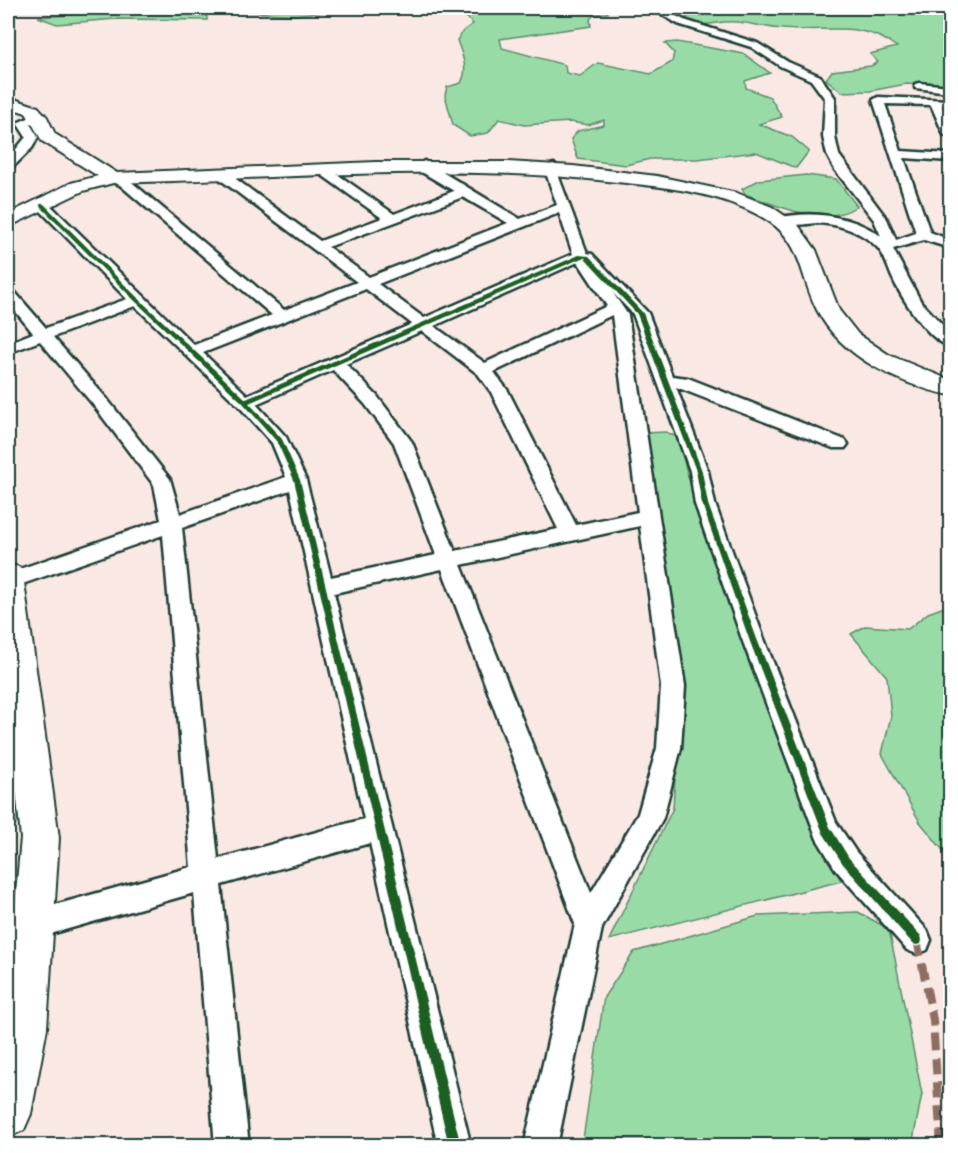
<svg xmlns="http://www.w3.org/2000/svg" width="958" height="1153" font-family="Kalam,sans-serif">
	<rect width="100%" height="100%" fill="#f9e8e3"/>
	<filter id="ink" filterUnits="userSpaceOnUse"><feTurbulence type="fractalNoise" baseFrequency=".0167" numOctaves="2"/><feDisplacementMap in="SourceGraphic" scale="12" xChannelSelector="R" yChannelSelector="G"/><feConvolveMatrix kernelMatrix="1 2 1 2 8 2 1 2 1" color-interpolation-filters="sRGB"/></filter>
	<g filter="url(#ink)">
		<g fill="#99dba6" stroke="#5c8c6d" stroke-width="1.5">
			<polygon points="172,8 403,8 347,9 295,15 236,11 207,13 207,20 115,19 57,24 38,17"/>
			<path d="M464 8H607L608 13 594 15 590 19 591 26 500 39 502 48 565 65 566 73 580 76 598 63 651 74 672 62 674 53 665 43 677 42 744 54 770 73 745 81 746 88 770 97 782 117 759 124 792 137 809 151 796 168 756 152 697 159H650L626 165 578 159 571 139 578 131 604 125V120L588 125 570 122 524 125 499 119 488 133 470 136 453 125 445 95 447 87 461 83C469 68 462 55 457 40L463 31 473 24 465 16Z"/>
			<path d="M690 8H950V87L906 84 870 91 842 92 826 79 832 71 871 66 878 62 870 54 897 47C858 19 826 33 782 29 767 28 752 23 737 22 713 20 710 29 683 21L691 14 687 9Z"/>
			<path d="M806 175 836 179 857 206C825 228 778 206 745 194L742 189 759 180Z"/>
			<polygon points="666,432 677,437 696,504 800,791 841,881 609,940 673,808 681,684 654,518 646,433"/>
			<polygon points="950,605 950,859 920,822 882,754 891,716 887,677 851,634 865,626 908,629 928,613"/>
			<polygon points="8,674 18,772 19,823 8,826"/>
			<polygon points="858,912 889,929 922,1094 912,1145 582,1146 604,997 634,952 758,916"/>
		</g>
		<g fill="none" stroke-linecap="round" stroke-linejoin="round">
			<g stroke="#1f3d34" stroke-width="5">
				<g id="street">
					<path d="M651 8H661L684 20 757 43 788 62 820 76 835 98V137L839 155 887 219 896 240 916 233 873 100 878 97 950 100V106H942L950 124V138L944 135 931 105 885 104 901 151 950 154V161L904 158 930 232 950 240V248L924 240 893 249 921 302 950 333V346C928 341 901 297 892 277 888 268 885 256 878 248 863 232 841 225 820 223 808 223 783 229 775 221L777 218C810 210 853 215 881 236L874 220 835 170 827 155 823 137 825 99 811 80 780 66 751 47 678 24Z"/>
					<polygon points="919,83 950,86 950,92 915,88 915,84"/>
					<polygon points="35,115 45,117 30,124 38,137 32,148 12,168 8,169 8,159 26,137 17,123"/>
					<path d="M424 161 520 219 557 205 544 167 554 164 587 253 592 254 648 313 672 376 688 378 845 440 848 444 845 448H833L676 387 708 471 715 504 764 639 836 822 856 852 927 930 931 940 927 950 917 954 907 950 836 870 817 839 742 639 695 504 690 471 633 314 613 293 628 315 685 686 681 748 663 818 602 928 557 1146H524L575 924 442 569 334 593 471 1146H438L370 843 221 885 249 1146H215L194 893 33 939 23 935 19 925 23 915 33 911 191 867 163 535 8 589V573L161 520 154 485 95 407 40 341 8 353V343L33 333 8 302V289L13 290 46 328 127 299 35 205 42 201 47 202 194 345 272 315 120 185 109 181V175L128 179 284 310 357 282 217 177V171H225L320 241 382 218 319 173V167H327L394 214 454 191 420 171 418 165ZM463 197 508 223 369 277 328 247ZM559 213 573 254 424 318 378 284ZM578 262 607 306 485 363 434 326ZM366 289 412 324 247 395 203 353ZM135 306 239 406 272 443 286 477 180 514 170 479 107 399 53 337ZM612 315 638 512 576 525 508 391 494 372ZM422 331 478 374 491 392 558 529 455 551 412 442 377 396 346 364ZM333 370 365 404 394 443 436 555 331 577 306 480 286 437 256 404ZM290 490 364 819 218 859 182 528ZM640 526 661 686 657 748 638 814 591 893 461 565Z"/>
				</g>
			</g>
			<g stroke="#1f3d34" stroke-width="4">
				<g id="secondary">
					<path d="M8 97 38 107 47 117 55 134 117 173 376 162H508L573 166 657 176 737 193 772 207 798 225 816 250 839 310 858 334 889 355 950 380V395C900 385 841 357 817 310 798 272 803 240 762 217 718 192 666 187 617 182 450 162 281 179 113 183L83 191 8 227V214L71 183 98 176 42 141 26 113 8 107Z"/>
					<polygon points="8,564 19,567 23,575 59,838 47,1028 31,1114 24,1130 8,1137 8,982 21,838 8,711"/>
				</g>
			</g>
			<use href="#street" fill="#fff" fill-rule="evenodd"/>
			<use href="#secondary" fill="#fff" fill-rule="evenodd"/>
			<polyline stroke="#8d6e63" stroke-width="8" stroke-dasharray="16 8" stroke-linecap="butt" points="917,940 933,1020 941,1146"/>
			<g stroke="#fff" stroke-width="3">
				<polygon id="cycleway" points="40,204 44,204 139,299 246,399 579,255 589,256 643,313 702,471 708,504 757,639 830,827 849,858 921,936 922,940 921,944 917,945 913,944 843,864 823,833 749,639 702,504 696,471 637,314 585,258 582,258 249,403 282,439 300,480 461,1146 449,1146 294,480 277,442 243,403 135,301 40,206"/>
			</g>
			<use href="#cycleway" fill="#1b5e20" fill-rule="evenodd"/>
		</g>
	</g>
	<rect width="958" height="1153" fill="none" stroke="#fff" stroke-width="30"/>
	<rect x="15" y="15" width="928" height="1123" fill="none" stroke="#1f3d34" stroke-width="2" filter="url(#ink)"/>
</svg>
